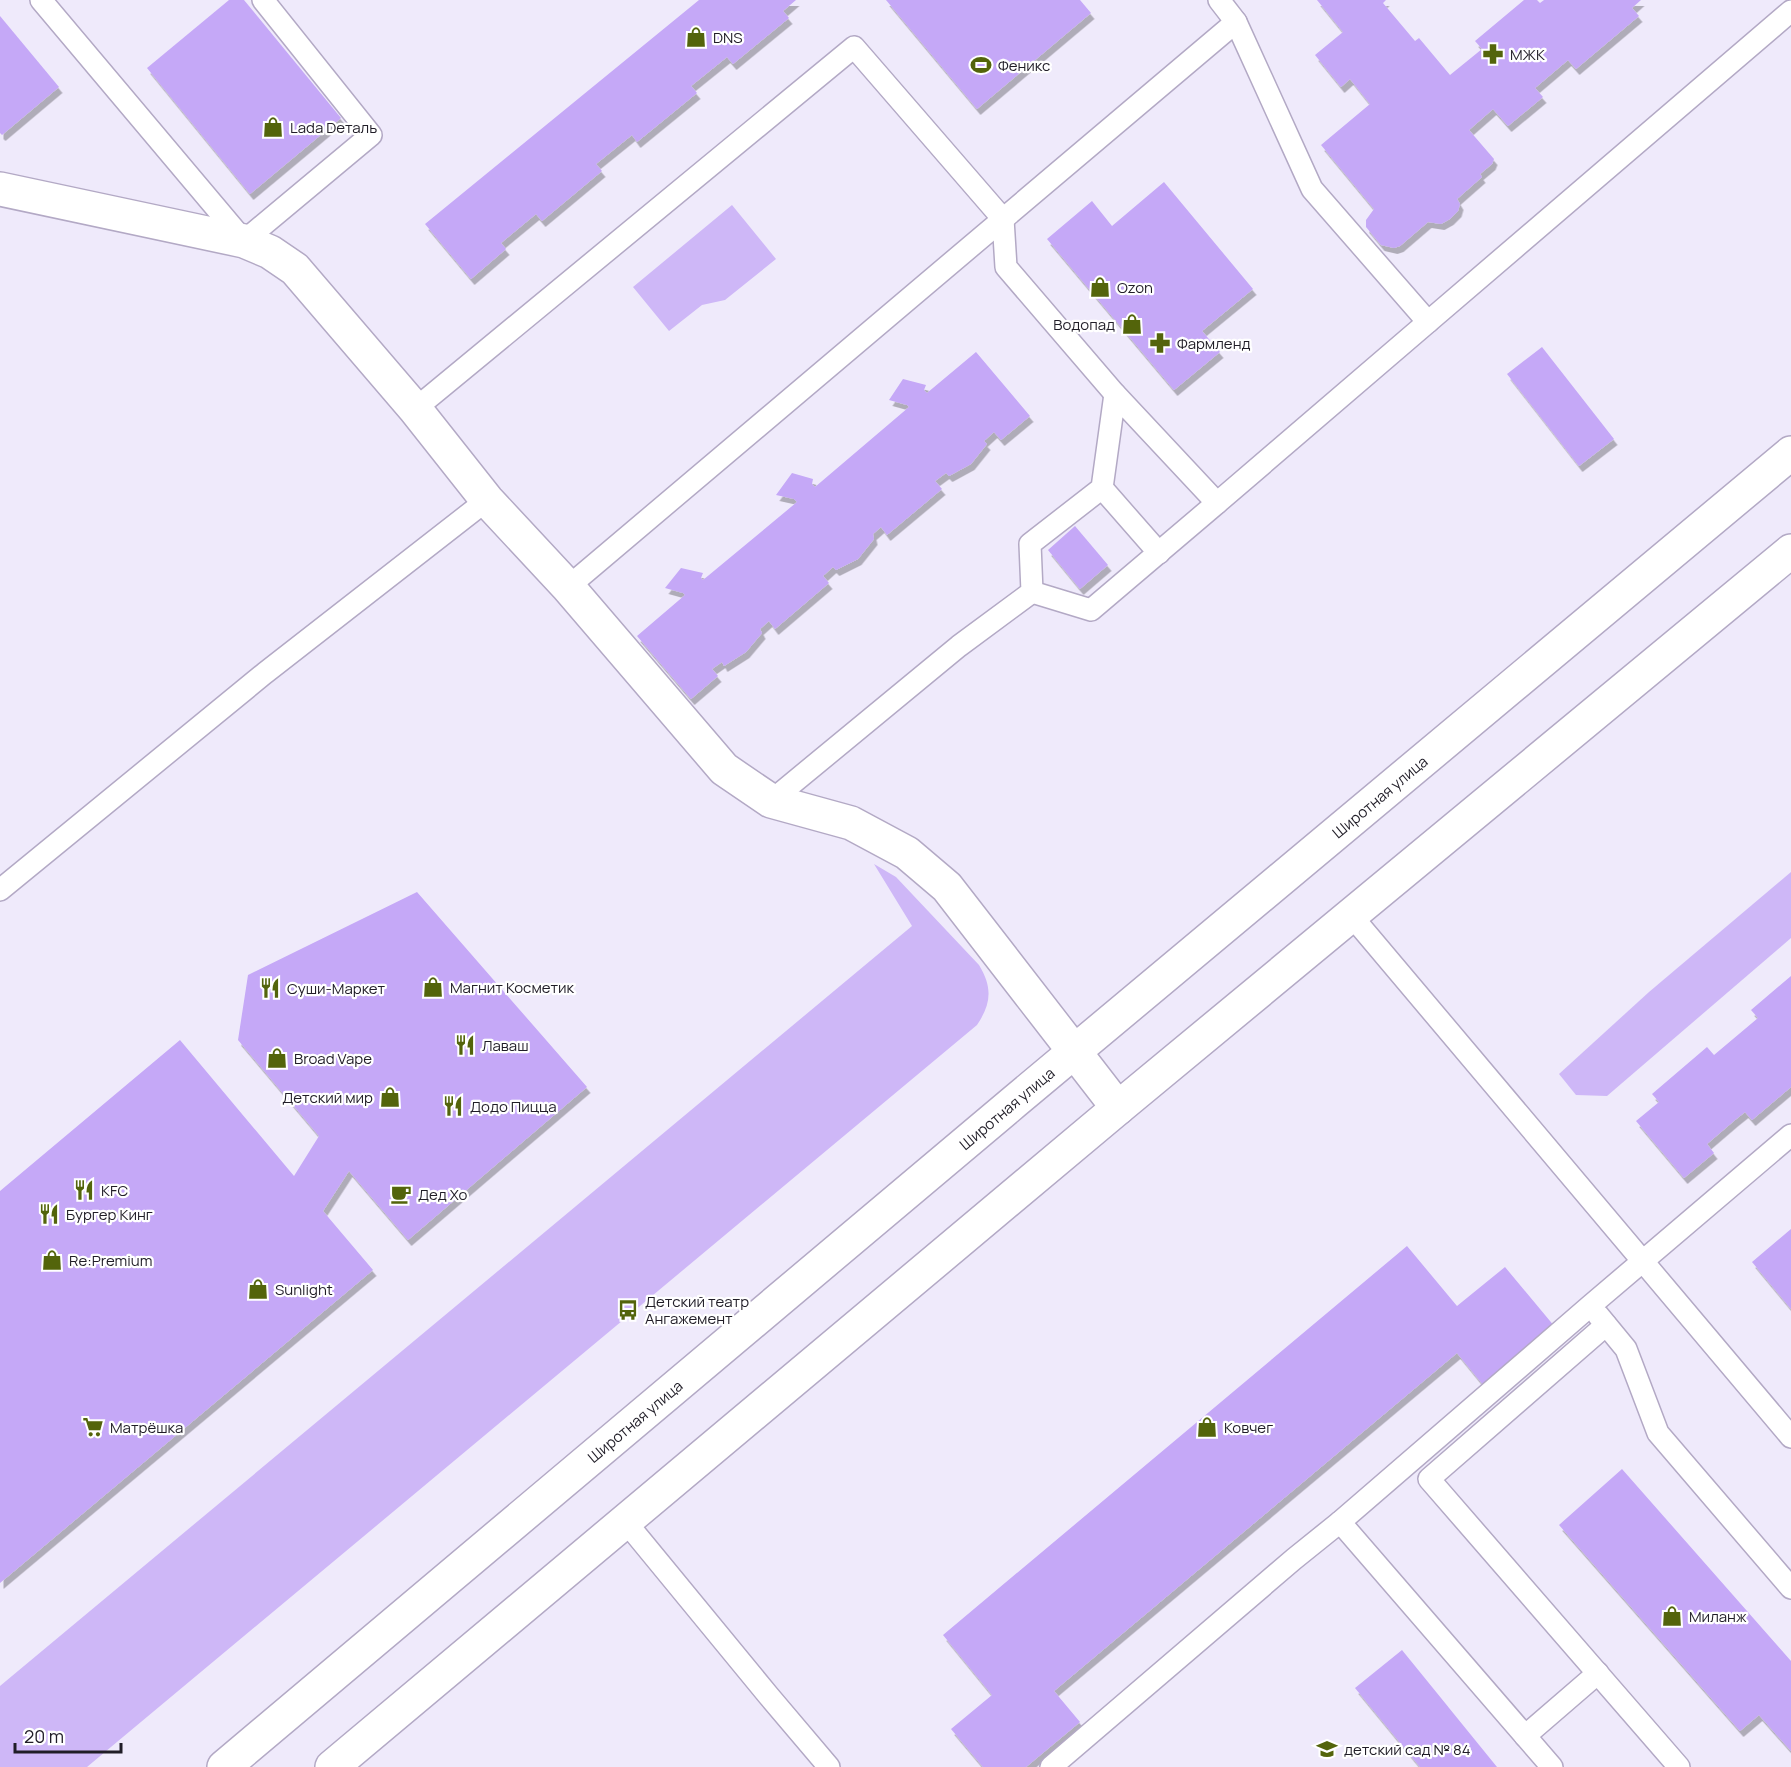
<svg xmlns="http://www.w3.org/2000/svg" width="1791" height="1767" font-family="Manrope,sans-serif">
	<defs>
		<filter id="shadow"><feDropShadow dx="3.5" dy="6" stdDeviation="0" flood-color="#0004"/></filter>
	</defs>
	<rect width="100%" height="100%" fill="#efeafb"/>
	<g fill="#ceb7f7">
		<polygon points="732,205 776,259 725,300 702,305 669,331 633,287"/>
		<path d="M874 864 896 877 979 965C993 988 991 1004 977 1025L87 1767H0V1686L912 926Z"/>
		<polygon points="1791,872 1791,938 1607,1096 1576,1095 1559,1074 1649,992"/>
	</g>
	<g fill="#c5a8f7" filter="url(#shadow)">
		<polygon points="229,0 244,0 341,118 250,194 147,68"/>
		<polygon points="699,0 796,0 783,11 789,18 733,64 727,57 691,86 697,93 637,142 632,135 596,164 602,171 542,221 536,214 501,243 506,249 471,279 425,224"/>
		<polygon points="886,0 1080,0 1091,13 977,109"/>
		<polygon points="1317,0 1386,0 1383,3 1415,41 1419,38 1450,75 1482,49 1475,41 1524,0 1537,0 1540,3 1544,0 1641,0 1632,8 1639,16 1576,69 1568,60 1535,88 1543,97 1508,126 1493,109 1469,130 1494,159 1492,164 1480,174 1482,177 1457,199 1460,204 1458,211 1450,219 1441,224 1428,222 1400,246 1394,248 1381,245 1366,227 1366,220 1374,209 1321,145 1370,104 1350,79 1341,87 1315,55 1343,32"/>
		<polygon points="0,16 59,87 2,135 0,133"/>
		<polygon points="1164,182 1253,289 1202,331 1220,352 1174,390 1047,239 1092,201 1112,226"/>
		<polygon points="1542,347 1614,439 1579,466 1507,374"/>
		<polygon points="976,352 1030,416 1001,440 994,432 984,441 987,444 971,464 949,476 946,473 935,481 942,489 887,535 881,527 873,534 874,539 858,559 836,570 833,567 823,576 829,583 775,629 769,621 760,629 762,633 746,652 724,666 722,662 712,669 718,676 691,699 637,636 685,595 683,593 665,588 681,568 703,573 701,578 703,580 797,502 794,499 776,495 792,473 813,479 812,484 815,487 909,407 907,405 889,400 903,379 926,385 924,390 927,393"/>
		<polygon points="1075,526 1108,565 1080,589 1048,550"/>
		<polygon points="417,892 587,1087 408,1240 349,1171 323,1211 373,1270 0,1583 0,1191 180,1040 294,1176 319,1136 238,1040 248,975"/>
		<polygon points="1791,976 1791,1087 1752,1120 1745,1112 1735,1120 1707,1144 1714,1153 1684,1178 1636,1121 1659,1102 1652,1094 1707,1047 1714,1055 1758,1018 1751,1010"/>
		<polygon points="1791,1229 1791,1309 1752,1262"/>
		<polygon points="1407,1246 1457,1306 1505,1267 1555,1327 1484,1386 1457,1353 1054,1691 1080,1722 1026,1767 983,1767 951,1729 992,1695 943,1635"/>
		<polygon points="1622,1469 1791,1661 1791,1751 1759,1715 1740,1731 1559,1525"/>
		<polygon points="1402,1650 1497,1767 1420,1767 1355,1688"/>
	</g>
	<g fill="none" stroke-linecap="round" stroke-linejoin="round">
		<g stroke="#b3a9c5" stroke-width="24">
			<g id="lane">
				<polyline points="41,0 244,241 371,135 263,0"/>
				<polyline points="1219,0 1236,22 1312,189 1428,322 1791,11"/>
				<polyline points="415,409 854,47 1003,219 1006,267 1115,394"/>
				<polyline points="1102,488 1159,553"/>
				<polyline points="568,587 1236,22"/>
				<polyline points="1032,592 1091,610 1217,503"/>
				<polyline points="771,801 959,646 1032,592 1030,544 1102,488 1115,394 1217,503 1428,322"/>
				<polyline points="0,890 265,673 487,500"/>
				<polyline points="1350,914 1791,1437"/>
				<polyline points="1598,1315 1626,1349 1658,1433 1791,1588"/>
				<polyline points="1606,1325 1429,1479 1679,1767"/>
				<polyline points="625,1521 768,1695 829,1767"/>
				<polyline points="1525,1736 1598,1673"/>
				<polyline points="1051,1767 1294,1559 1340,1522"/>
				<polyline points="1552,1767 1340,1522 1590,1306 1791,1135"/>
			</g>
		</g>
		<g stroke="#b3a9c5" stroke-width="36">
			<polyline id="street" points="0,189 244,241 270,252 295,269 415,409 487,500 568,587 724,769 771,801 851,823 907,853 947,887 1118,1108"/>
		</g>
		<g stroke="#b3a9c5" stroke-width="36">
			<g id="secondary">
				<path id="s1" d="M224 1767 1014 1102 1791 453"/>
				<polyline points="332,1767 1118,1108 1791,551"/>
			</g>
		</g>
		<use href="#lane" stroke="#fff" stroke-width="21"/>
		<use href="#street" stroke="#fff" stroke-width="33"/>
		<use href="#secondary" stroke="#fff" stroke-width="33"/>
	</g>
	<defs>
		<g id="shop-bare" transform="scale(1.62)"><path d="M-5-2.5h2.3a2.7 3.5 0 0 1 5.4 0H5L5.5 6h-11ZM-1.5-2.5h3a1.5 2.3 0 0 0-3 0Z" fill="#53640b" stroke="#fff" stroke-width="2.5" paint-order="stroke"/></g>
		<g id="pharmacy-bare" transform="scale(1.62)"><path d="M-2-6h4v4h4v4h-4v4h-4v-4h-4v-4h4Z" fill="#53640b" stroke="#fff" stroke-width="2.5" paint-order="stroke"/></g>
		<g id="stadium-bare" transform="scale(1.62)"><path d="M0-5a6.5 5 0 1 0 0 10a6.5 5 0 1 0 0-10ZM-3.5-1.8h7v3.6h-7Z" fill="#53640b" stroke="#fff" stroke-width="2.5" paint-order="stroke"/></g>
		<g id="restaurant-bare" transform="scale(1.62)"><path d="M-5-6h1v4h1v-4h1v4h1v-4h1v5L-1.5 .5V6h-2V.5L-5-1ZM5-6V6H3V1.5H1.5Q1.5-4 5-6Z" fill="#53640b" stroke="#fff" stroke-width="2.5" paint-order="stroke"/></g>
		<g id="cafe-bare" transform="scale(1.62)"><path d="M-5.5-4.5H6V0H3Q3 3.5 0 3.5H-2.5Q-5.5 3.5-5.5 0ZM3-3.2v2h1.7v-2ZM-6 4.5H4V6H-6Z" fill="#53640b" stroke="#fff" stroke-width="2.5" paint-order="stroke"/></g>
		<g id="bus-bare" transform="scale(1.62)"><path d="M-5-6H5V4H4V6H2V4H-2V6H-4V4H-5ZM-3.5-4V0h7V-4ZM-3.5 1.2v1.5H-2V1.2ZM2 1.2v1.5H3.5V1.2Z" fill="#53640b" stroke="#fff" stroke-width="2.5" paint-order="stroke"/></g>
		<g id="supermarket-bare" transform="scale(1.62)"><path d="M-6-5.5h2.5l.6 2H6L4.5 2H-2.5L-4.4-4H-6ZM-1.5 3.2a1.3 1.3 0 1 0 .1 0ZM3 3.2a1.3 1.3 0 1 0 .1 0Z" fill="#53640b" stroke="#fff" stroke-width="2.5" paint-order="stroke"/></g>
		<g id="school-bare" transform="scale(1.62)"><path d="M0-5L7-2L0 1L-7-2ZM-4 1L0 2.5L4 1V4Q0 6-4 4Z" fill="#53640b" stroke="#fff" stroke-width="2.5" paint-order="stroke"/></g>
	</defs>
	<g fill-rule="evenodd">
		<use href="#shop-bare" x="696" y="37"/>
		<use href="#pharmacy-bare" x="1493" y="54"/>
		<use href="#stadium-bare" x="981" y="65"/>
		<use href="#shop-bare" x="273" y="127"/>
		<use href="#shop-bare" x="1100" y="287"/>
		<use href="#shop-bare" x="1132" y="324"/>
		<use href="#pharmacy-bare" x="1160" y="343"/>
		<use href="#shop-bare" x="433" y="987"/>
		<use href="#restaurant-bare" x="270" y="988"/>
		<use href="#restaurant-bare" x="465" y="1045"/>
		<use href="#shop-bare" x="277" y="1058"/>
		<use href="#shop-bare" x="390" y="1097"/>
		<use href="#restaurant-bare" x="453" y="1106"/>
		<use href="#restaurant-bare" x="84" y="1190"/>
		<use href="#cafe-bare" x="401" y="1194"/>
		<use href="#restaurant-bare" x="49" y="1214"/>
		<use href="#shop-bare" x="52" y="1260"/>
		<use href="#shop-bare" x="258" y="1289"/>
		<use href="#bus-bare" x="628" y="1310"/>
		<use href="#supermarket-bare" x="93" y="1427"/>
		<use href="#shop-bare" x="1207" y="1427"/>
		<use href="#shop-bare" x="1672" y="1616"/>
		<use href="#school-bare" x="1327" y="1749"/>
	</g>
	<g text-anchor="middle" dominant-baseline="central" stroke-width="4.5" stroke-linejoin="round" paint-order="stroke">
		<g font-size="15" fill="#201d27" stroke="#fff" text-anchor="start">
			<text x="713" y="37">DNS</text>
			<text x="1510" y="54">МЖК</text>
			<text x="998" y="65">Феникс</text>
			<text x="290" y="127">Lada Dеталь</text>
			<text x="1117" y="287">Ozon</text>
			<text x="1115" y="324" text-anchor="end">Водопад</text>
			<text x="1177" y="343">Фармленд</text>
			<text x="450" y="987">Магнит Косметик</text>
			<text x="287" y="988">Суши-Маркет</text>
			<text x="482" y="1045">Лаваш</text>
			<text x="294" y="1058">Broad Vape</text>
			<text x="373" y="1097" text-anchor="end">Детский мир</text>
			<text x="470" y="1106">Додо Пицца</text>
			<text x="101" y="1190">KFC</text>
			<text x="418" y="1194">Дед Хо</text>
			<text x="66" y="1214">Бургер Кинг</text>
			<text x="69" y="1260">Re:Premium</text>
			<text x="275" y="1289">Sunlight</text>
			<text x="645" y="1301">Детский театр<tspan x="645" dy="17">Ангажемент</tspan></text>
			<text x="110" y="1427">Матрёшка</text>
			<text x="1224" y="1427">Ковчег</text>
			<text x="1689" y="1616">Миланж</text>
			<text x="1344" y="1749">детский сад № 84</text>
		</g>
		<g font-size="15" fill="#201d27" stroke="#fff">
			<text stroke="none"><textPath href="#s1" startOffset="1509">Широтная улица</textPath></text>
			<text stroke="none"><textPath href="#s1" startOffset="1023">Широтная улица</textPath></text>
			<text stroke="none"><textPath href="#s1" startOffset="537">Широтная улица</textPath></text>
		</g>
	</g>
	<path d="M15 1743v9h106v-9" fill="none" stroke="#201d27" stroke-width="3"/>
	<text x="24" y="1743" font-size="18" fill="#201d27" stroke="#ffffff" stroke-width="4.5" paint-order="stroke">20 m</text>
</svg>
